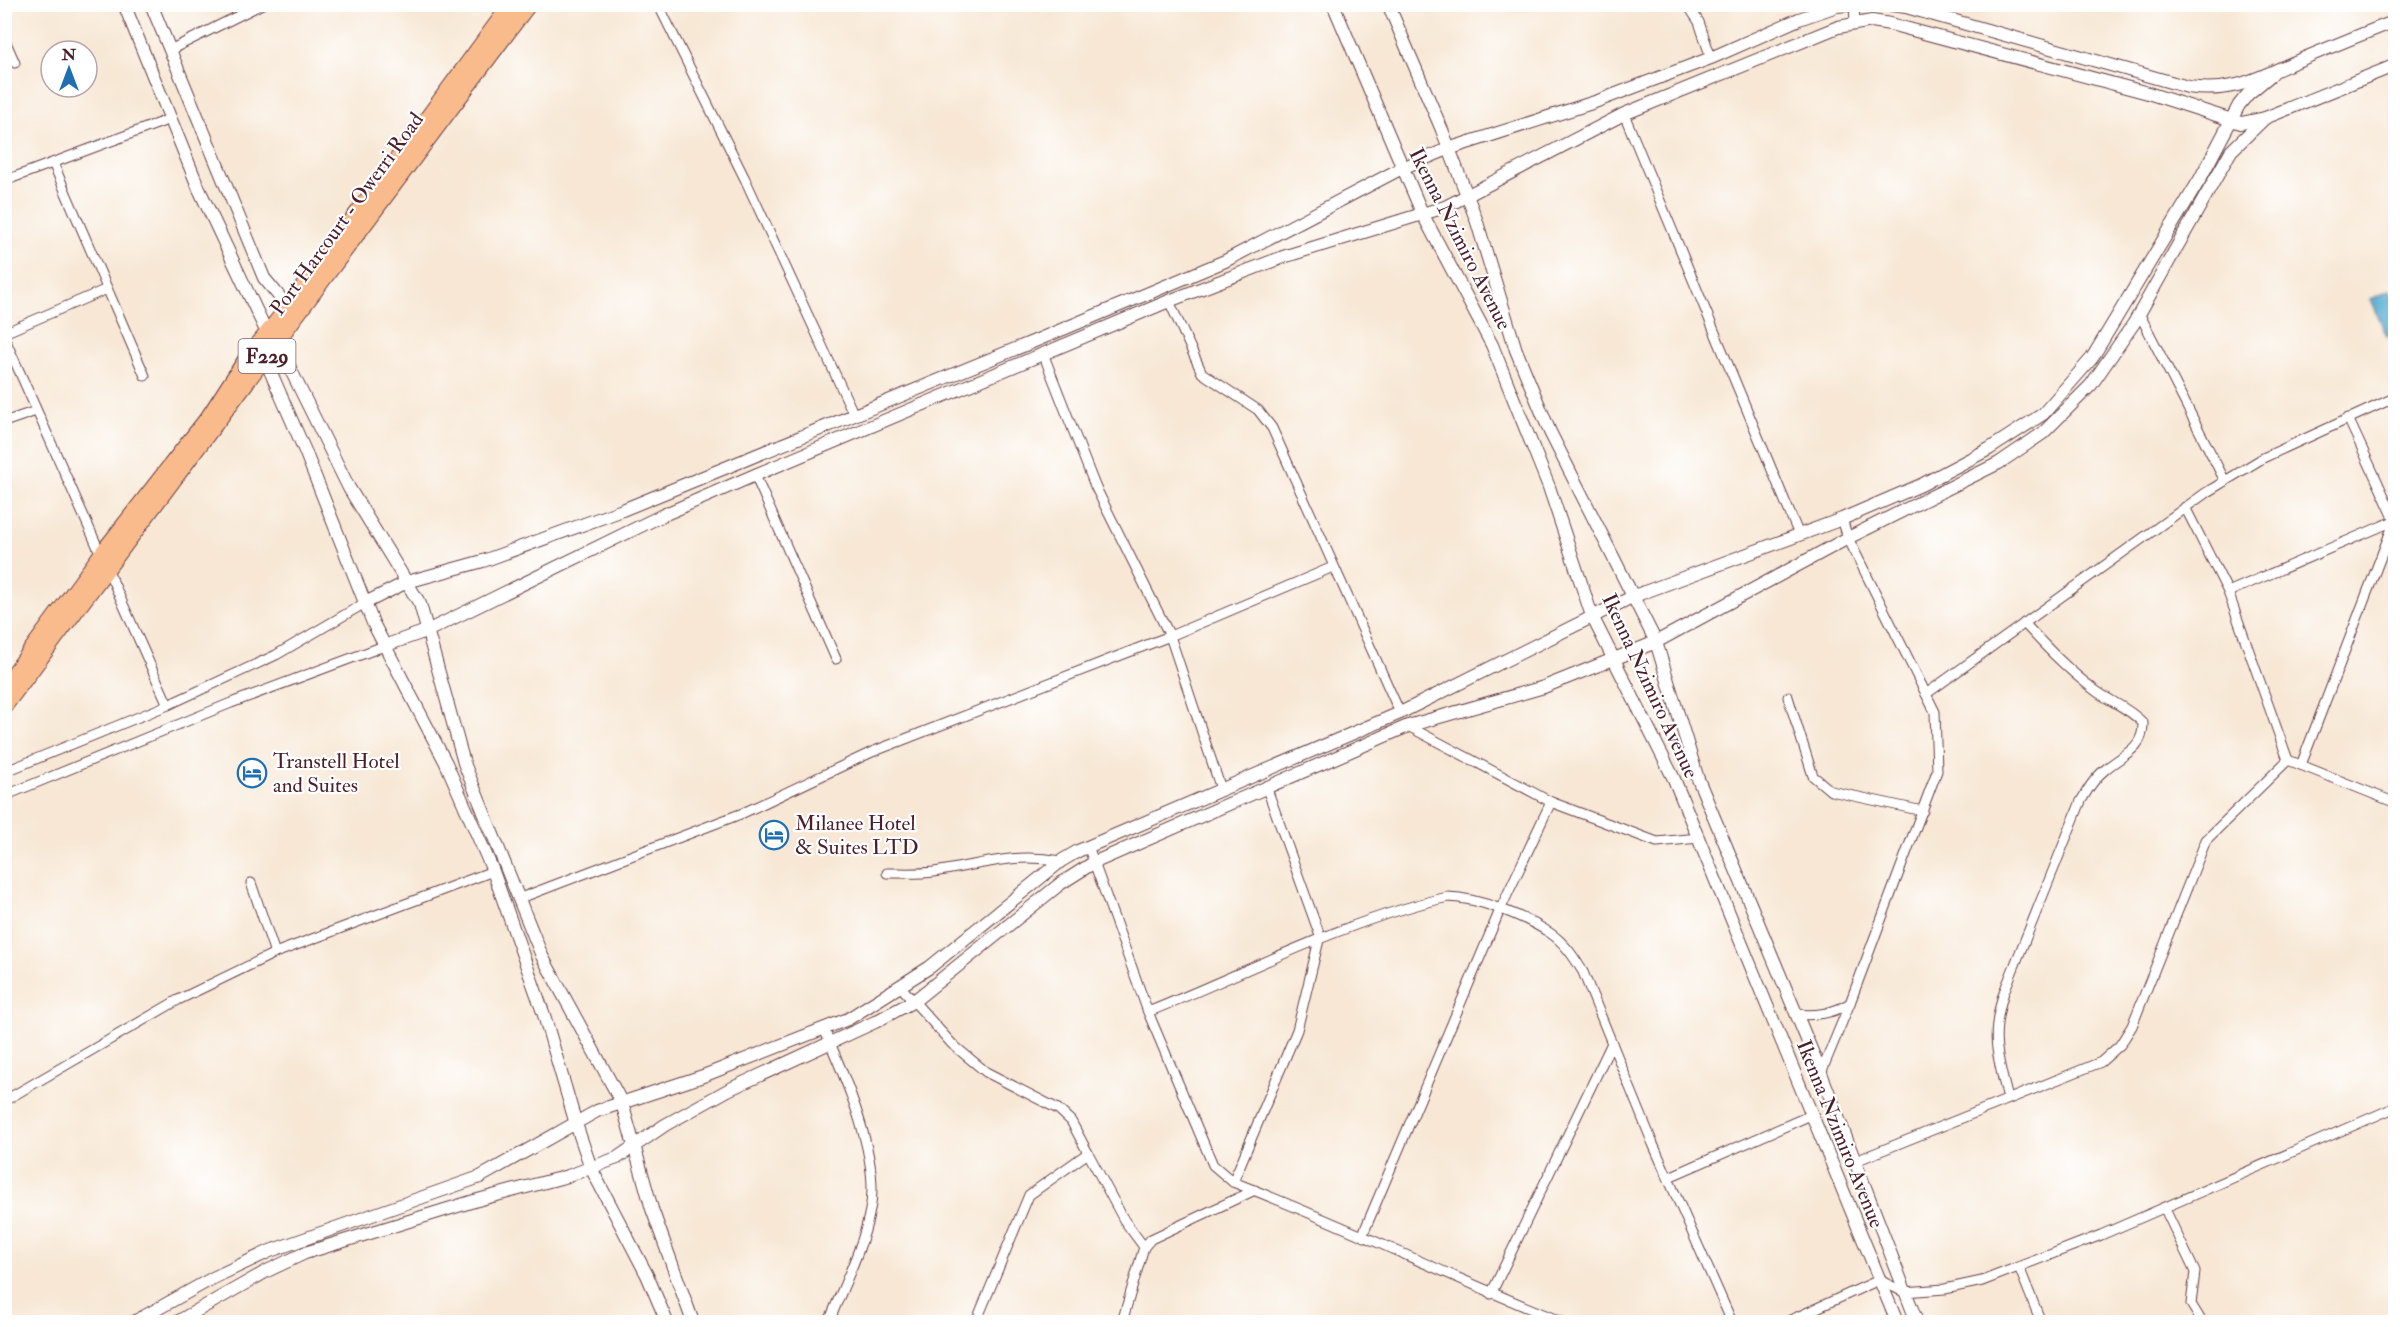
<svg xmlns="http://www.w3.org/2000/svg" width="2400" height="1327" font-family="'IM FELL Double Pica',serif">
	<rect width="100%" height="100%" fill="#fff"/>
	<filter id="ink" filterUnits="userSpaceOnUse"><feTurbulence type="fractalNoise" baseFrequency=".0167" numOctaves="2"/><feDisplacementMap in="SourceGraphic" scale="12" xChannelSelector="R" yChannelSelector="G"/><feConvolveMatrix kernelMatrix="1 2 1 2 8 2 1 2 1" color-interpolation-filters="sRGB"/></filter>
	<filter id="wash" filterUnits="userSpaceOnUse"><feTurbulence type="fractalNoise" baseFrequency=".008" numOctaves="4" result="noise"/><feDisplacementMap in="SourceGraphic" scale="24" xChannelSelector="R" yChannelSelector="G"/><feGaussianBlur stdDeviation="1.35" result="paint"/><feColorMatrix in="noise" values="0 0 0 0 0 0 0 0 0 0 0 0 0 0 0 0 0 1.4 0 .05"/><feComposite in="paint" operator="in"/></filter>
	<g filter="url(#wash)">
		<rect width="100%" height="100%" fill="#f7e7d4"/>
		<polygon fill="#57add3" stroke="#50667f" stroke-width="1.5" points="2390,291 2395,305 2395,333 2387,336 2371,299"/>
	</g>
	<g filter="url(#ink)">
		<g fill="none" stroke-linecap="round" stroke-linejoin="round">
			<g stroke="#643d44" stroke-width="11">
				<g id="minor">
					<polyline points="658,4 745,179 854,415"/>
					<polyline points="1854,5 1855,23"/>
					<polyline points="1691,10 1699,22 1711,58"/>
					<polyline points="4,38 15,63"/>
					<polyline points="170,50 262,4"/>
					<polyline points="1624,114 1799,535"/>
					<polyline points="53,163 145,376"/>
					<polyline points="4,181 170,119"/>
					<polyline points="1169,301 1202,373 1258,410 1272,428 1400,713"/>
					<polyline points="2139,313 2225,481"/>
					<polyline points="4,333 107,289"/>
					<polyline points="4,337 168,705"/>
					<polyline points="1044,356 1095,486 1170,636 1221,789"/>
					<polyline points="4,422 36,411"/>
					<polyline points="755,475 836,659"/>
					<polyline points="2185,507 2228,592 2288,760"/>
					<polyline points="2228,592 2396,520"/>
					<polyline points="1926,694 2207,492 2263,458 2396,397"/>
					<polyline points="1788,697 1813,776 1831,791 1923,811"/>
					<polyline points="1408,726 1551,802 1657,842 1699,838"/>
					<polyline points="2301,765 2395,520 2348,418"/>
					<polyline points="4,772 168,705 276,655 365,603"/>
					<polyline points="4,796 231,703 384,646"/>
					<path d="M1088 846 1148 1012 1213 1165 1233 1182C1345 1225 1452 1278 1563 1322"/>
					<path d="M887 873C902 873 918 874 934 872 980 865 1013 852 1061 861"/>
					<polyline points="251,883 275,953"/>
					<polyline points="518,899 743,813 872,752 1170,636 1333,567"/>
					<polyline points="901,987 952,1044 986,1072 1058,1109 1071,1121 1088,1153"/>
					<path d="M1148 1012C1248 972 1343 921 1448 897 1479 898 1524 916 1550 933 1565 943 1574 957 1583 972L1653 1144 1732 1322"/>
					<path d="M1795 1014C1816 1016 1832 1014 1850 1003"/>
					<path d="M824 1029C845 1077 881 1159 870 1210 863 1248 843 1286 829 1322"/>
					<polyline points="1821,1073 1850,1003 1937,771 1935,712 1848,538 1842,519"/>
					<path d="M2008 1099C1997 1055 1990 1037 2004 992L2081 801C2088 789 2095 777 2107 768 2124 754 2144 748 2143 723 2129 708 2111 702 2096 691 2069 671 2047 648 2024 623"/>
					<polyline points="4,1101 178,1000 275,953 493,871"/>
					<polyline points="1853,1162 2101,1062 2120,1045 2132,1026 2206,840 2288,760 2396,803"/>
					<polyline points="1669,1177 1811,1115"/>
					<polyline points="1233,1182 1297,1030 1320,936 1266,786"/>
					<polyline points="2164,1207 2195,1272 2191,1304 2202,1322"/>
					<polyline points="1363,1234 1500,910 1551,802"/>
					<polyline points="2019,1267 2041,1322"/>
					<polyline points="1491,1294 1612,1043"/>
					<polyline points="976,1322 1029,1195 1088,1153 1124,1220 1144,1247"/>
					<polyline points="1122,1322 1144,1247 1151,1239 1255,1190"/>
					<polyline points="1786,1322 1879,1280 1904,1292 1945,1289 1982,1281 2101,1235 2396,1107"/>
				</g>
			</g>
			<g stroke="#643d44" stroke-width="14">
				<g id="tertiary">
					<polyline points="124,4 199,189 267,333"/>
					<polyline points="151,4 264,278 288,307"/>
					<polyline points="1333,4 1423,215 1492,345 1549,487 1592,616 1674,779 1897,1322"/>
					<polyline points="1388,4 1442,130 1476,219 1516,350 1550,432 1656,642 1698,779 1821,1073 1917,1322"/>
					<path d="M1884 4 1906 7 2188 87C2236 94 2260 76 2302 59 2333 46 2364 33 2396 21"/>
					<polyline points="278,344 349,488 420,604 464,763 542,956 622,1103 652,1209 693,1322"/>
					<polyline points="265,359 305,451 373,623 446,763 493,871 544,1015 576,1124 591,1168 647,1275 667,1322"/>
					<polyline points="365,603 407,582 483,561 620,511 1030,343 1225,261 1402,168 1448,149 1595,102 1711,58 1799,19 1837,6 1857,4"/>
					<polyline points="384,646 429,630 661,516 755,475 1169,301 1283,257 1445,207 1624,114 1838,27 1872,21 1890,24 2148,93 2241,123 2265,118 2396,65"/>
					<polyline points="134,1322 213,1278 270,1251 480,1177 597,1111 703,1076 848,1019 930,967 1061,861 1078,851 1400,713 1634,596 1842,519 1921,485 1989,449 2043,414 2092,358 2200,179 2239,105 2248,94 2272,74"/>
					<polyline points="177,1322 267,1271 305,1253 474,1201 568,1176 617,1158 665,1125 728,1090 875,1022 914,1001 1060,884 1093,863 1408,726 1544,687 1656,642 1848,538 1999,463 2043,433 2091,385 2134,323 2231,151 2265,118"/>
				</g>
			</g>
			<g stroke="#643d44" stroke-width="17">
				<g id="primary">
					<polyline points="4,687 102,553 209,416 246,359 288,307 511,4"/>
					<polyline points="4,707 529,4"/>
				</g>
			</g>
			<use href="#minor" stroke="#fff" stroke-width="9"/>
			<use href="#tertiary" stroke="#fff" stroke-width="12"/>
			<use href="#primary" stroke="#fabb8c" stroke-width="15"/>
		</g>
	</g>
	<defs>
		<g id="hotel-ring" transform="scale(1.5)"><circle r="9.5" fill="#fff" stroke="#1f6fb2" stroke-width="1.5"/><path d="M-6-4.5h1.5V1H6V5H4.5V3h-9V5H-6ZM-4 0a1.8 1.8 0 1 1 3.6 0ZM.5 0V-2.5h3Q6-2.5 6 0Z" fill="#1f6fb2"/></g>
	</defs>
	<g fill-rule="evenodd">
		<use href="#hotel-ring" x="252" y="773"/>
		<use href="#hotel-ring" x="774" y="835"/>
	</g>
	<g text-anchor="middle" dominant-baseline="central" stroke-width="4.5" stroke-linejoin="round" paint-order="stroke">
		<rect fill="#fff" stroke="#80626b" stroke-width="1.5" x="238.5" y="339" width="57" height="34" rx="4.5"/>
		<g font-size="20" font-weight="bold" fill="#4a1f2b">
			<text x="267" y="356">F229</text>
		</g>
		<g font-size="21" fill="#4a1f2b" stroke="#fff">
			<text transform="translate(347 214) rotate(-54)">Port Harcourt - Owerri Road</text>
			<text transform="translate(1460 239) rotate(63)">Ikenna Nzimiro Avenue</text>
			<text transform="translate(1650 686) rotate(65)">Ikenna Nzimiro Avenue</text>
			<text transform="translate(1840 1134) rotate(68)">Ikenna Nzimiro Avenue</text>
		</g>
		<g font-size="21" fill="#4a1f2b" stroke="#fff" text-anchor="start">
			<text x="273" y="761">Transtell Hotel<tspan x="273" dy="24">and Suites</tspan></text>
			<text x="795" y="823">Milanee Hotel<tspan x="795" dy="24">&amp; Suites LTD</tspan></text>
		</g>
	</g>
	<rect width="2400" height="1327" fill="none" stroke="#fff" stroke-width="24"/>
	<g transform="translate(69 69)"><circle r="28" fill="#ffffff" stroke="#b7a5aa" stroke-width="1.5"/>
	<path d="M0-4.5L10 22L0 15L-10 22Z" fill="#1f6fb2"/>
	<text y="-9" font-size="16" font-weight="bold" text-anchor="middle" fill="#4a1f2b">N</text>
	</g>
</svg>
